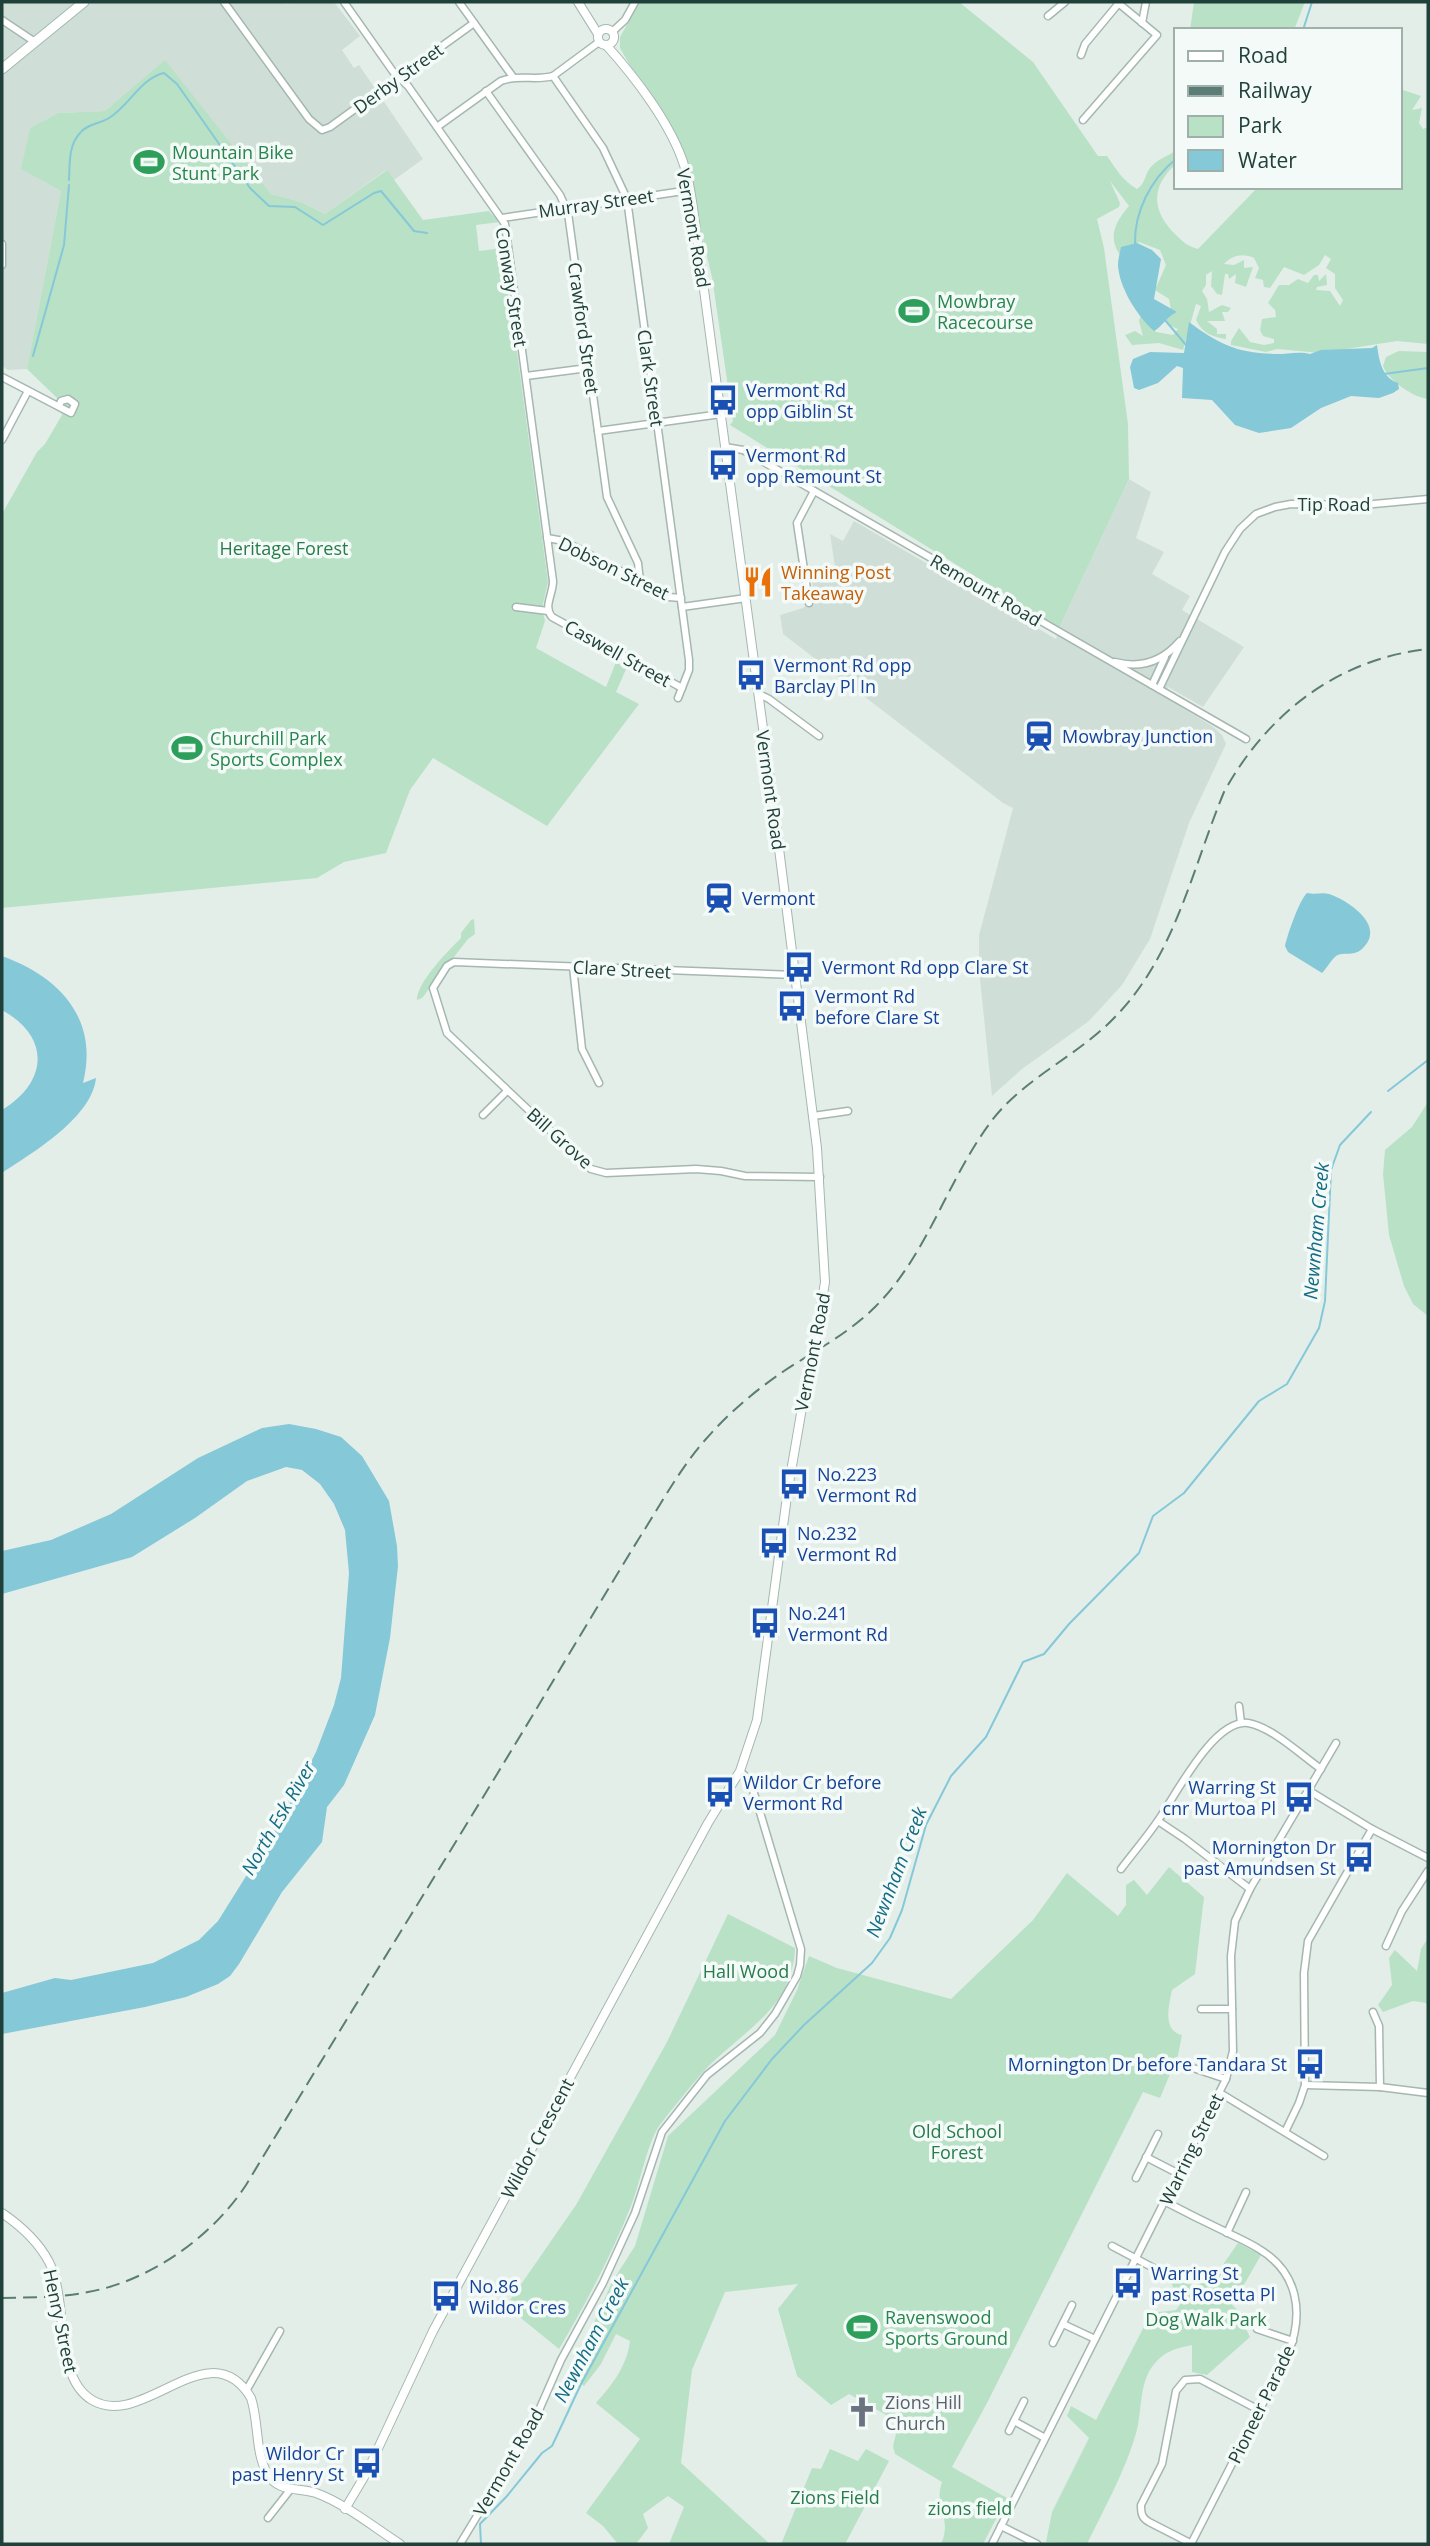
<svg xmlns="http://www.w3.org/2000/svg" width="1430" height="2546" font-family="'Open Sans',sans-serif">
	<rect width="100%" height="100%" fill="#e3eee9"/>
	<g fill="#d0ded8">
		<polygon points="2,2 285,2 287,4 290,2 334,2 360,36 342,50 354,68 359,65 423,159 394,180 386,170 325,214 301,202 271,194 165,61 105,111 58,113 30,128 22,169 61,191 27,369 8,370 2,366"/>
		<polygon points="1129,479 1151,492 1136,538 1164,552 1152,574 1190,596 1182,610 1244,647 1203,707 1168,687 1165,697 1212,726 1222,735 1226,744 1189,823 1150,939 1122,985 1089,1021 1022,1069 992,1096 979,969 979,935 1013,808 1003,803 783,634 780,615 803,608 814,600 811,570 835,567 830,534 843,541 854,521 1056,639 1059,628"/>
	</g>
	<g fill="#b9e1c6">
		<path d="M640 2H959L1033 62 1098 156H1107C1116 169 1123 181 1137 189 1146 183 1144 176 1150 168 1156 160 1167 156 1176 151V164C1150 187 1152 211 1175 234 1183 242 1187 246 1198 249L1258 187H1400V89L1421 96 1412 110 1422 108 1419 123 1423 129 1428 127V344L1397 341 1321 353 1277 349 1266 352 1231 345V341L1239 328 1250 342 1264 345 1274 343V339L1263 336 1260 330 1262 319 1276 317 1275 310 1268 303 1279 285H1289L1298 279 1308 283 1314 275H1318L1319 281 1326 274 1327 285 1317 287 1316 290 1330 291 1340 306 1343 300 1335 288V274L1326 268 1331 259 1325 255 1319 265 1304 275 1284 267 1270 288 1264 287 1263 280 1255 278 1259 268 1254 258C1243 253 1232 255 1224 264L1234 265 1244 260V268L1253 267 1246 287 1235 283 1236 274 1229 279 1228 274H1225L1222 295 1217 294 1211 286 1212 271 1206 275V285L1202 291 1207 299 1209 312 1222 305 1231 308 1228 312H1222L1225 321H1207L1217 329V334H1226V339C1213 337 1202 333 1196 320L1201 306 1196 304 1183 350 1159 343 1132 345 1125 335 1135 331 1143 336 1139 321 1141 314 1146 315 1156 332 1173 335 1178 329 1168 325 1166 316 1171 310 1169 299 1155 290 1166 265 1160 250 1139 242 1129 252 1120 255C1107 237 1116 221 1129 206L1110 181 1120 203 1119 207 1097 219 1104 248 1128 424 1129 479 1059 628 730 425 733 421 712 277 683 158 620 48V37Z"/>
		<polygon points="1194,2 1305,2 1294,30 1190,30"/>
		<polygon points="165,60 271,194 301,202 325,214 387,170 423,220 489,211 499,222 476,225 479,251 503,248 548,582 542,608 545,621 536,648 606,687 616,662 627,667 616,692 639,704 547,826 433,758 410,790 386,853 344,862 317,878 2,908 2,514 37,452 45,444 62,415 57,398 27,369 61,191 21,169 30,128 58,113 105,111"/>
		<path d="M1399 351 1428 352V399C1414 398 1388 380 1383 366L1386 357Z"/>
		<path d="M474 919 475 934 468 939 422 998 417 1000C417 982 448 951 461 938V933L471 920Z"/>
		<polygon points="1428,1102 1428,1316 1413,1304 1404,1286 1389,1235 1383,1174 1385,1150 1412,1127"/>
		<path d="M1169 1867 1204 1897 1195 1974 1172 1990C1169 2005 1162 2031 1182 2035L1178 2055 1160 2098 1143 2092 987 2403 952 2467 1007 2498 983 2544H941C953 2517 933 2508 942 2482L895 2454 893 2446 899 2422 849 2394 831 2405 797 2376 778 2309 798 2284 725 2292 692 2370 681 2463 770 2544H669L684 2507 668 2496 643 2514 648 2528 636 2544H618L603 2526 586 2513 640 2439 596 2403C612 2385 627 2366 630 2341L616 2334 601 2364 584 2386 577 2380 588 2359 583 2354 595 2352 598 2347 592 2327 612 2282 635 2246 668 2136 775 2035 797 1990 809 1956 837 1968 951 1999 1033 1920 1067 1873 1118 1916 1126 1905V1885L1134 1880 1147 1895Z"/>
		<path d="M728 1914 795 1948C793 2010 740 2032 703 2072 688 2089 673 2108 659 2126 647 2144 640 2184 631 2206 611 2256 586 2303 559 2349L506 2306 576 2205 667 2042Z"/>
		<polygon points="1428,1938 1428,2007 1426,2003 1413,2001 1383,2012 1378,2005 1392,1985 1389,1958 1395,1950 1417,1971 1421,1949"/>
		<path d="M1238 2243 1261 2255 1245 2283 1229 2302 1250 2322 1246 2329 1250 2337 1207 2375 1192 2372V2345C1177 2348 1165 2351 1155 2363 1140 2380 1142 2405 1138 2425 1130 2462 1104 2509 1087 2544L1046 2542 1052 2512 1089 2438 1067 2416 1071 2406 1096 2420 1151 2313 1176 2310 1182 2302 1171 2283 1174 2280 1196 2286 1218 2272Z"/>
		<polygon points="830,2449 858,2461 866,2449 889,2461 845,2544 784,2544 782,2542 812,2468 821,2469"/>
	</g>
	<g fill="#85c8d8">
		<path d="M1137 243 1152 250 1161 259 1154 299 1177 312C1167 316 1163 326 1154 331 1137 316 1119 287 1118 265 1118 259 1120 253 1121 247Z"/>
		<path d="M1189 322C1220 345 1237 353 1277 354 1287 354 1300 351 1310 354L1321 350 1372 348 1377 345C1379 359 1381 377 1398 383L1399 389 1393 393 1379 398 1351 396 1321 408 1291 428 1259 433 1235 425 1212 400 1182 398 1183 368 1177 366 1158 383 1139 390 1134 388 1130 367 1133 359 1150 352 1184 353Z"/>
		<path d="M1307 893C1315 895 1322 892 1329 894 1350 901 1387 927 1362 949 1353 957 1344 951 1336 956 1331 960 1327 968 1322 973L1288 952 1285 946C1288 933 1299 901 1307 893Z"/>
		<path d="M2 956C60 977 99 1019 83 1083L96 1078C92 1118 32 1153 2 1173V1110C48 1082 51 1037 2 1010Z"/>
		<polygon points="289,1424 316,1429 341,1437 362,1456 389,1501 397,1546 398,1566 390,1638 375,1715 344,1785 327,1807 322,1842 282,1892 239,1964 230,1976 218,1984 186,1997 145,2007 2,2034 2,1993 55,1978 71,1980 153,1963 199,1940 218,1921 283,1817 316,1752 334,1705 341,1678 349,1573 345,1530 334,1504 320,1484 302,1470 286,1467 247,1481 195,1518 132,1557 2,1594 2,1551 51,1540 111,1514 198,1458 262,1428"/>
	</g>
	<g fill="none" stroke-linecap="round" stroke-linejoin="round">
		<g stroke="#85c8d8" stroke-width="2">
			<polyline points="1303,30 1312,2"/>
			<path d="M69 180C70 164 68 146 80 133 88 123 100 124 109 118 129 106 141 78 164 73L177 84 250 188 269 206 295 207 323 225 374 193 381 191 414 231 427 233"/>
			<path d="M1135 244C1134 212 1151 179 1176 159"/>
			<polyline points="1165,320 1186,345"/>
			<polyline points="33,356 64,245 69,185"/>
			<polyline points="1384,374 1428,368"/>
			<polyline points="1388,1091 1428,1060"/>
			<polyline points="481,2544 480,2524 507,2496 542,2453 552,2446 581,2384 725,2121 772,2059 804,2025 872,1963 890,1938 902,1910 926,1825 951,1776 986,1737 1023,1662 1044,1654 1069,1624 1139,1553 1153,1516 1184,1493 1259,1401 1287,1384 1319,1328 1325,1301 1331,1170 1340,1145 1371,1112"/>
		</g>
		<g stroke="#a5b7b1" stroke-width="9">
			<g id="minor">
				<polyline points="224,2 309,119 322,130 330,127 474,23"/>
				<path d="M344 2 394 73 408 86 505 224 553 581C553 595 543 606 552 617L682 688"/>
				<polyline points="459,2 513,77"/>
				<polyline points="1048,16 1065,2"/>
				<polyline points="2,20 35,42"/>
				<polyline points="1142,23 1146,2"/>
				<polyline points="612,32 625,20 635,2"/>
				<polyline points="1081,55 1085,44 1119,3"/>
				<polyline points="553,76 603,148 627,199 689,660 689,670 678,698"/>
				<polyline points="486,91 560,195 568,213 607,497 638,563 640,582"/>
				<polyline points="1083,120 1157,35 1117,2"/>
				<path d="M437 127 501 81C518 74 536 81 553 76L599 42"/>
				<polyline points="502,218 690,190"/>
				<polyline points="2,244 2,265"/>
				<polyline points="526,376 588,368"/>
				<polyline points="2,377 71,413 75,404 68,399 61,401 59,406"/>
				<polyline points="598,431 721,414"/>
				<polyline points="2,440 28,391"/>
				<polyline points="725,447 743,450 1246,739"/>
				<polyline points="547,538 564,541 669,597 681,598"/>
				<polyline points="809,603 797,523 814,491"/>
				<polyline points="516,607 548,611"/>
				<polyline points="682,607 746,598"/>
				<path d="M1115 662C1142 669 1163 661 1180 641"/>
				<polyline points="1152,685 1165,657"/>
				<polyline points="1159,689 1225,552 1240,529 1256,514 1275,507 1291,504 1363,505 1428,499"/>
				<polyline points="759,694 769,699 819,736"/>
				<polyline points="573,967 582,1049 599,1083"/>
				<polyline points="795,975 454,962 447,966 433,988 447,1033 591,1169 606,1173 696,1169 721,1171 745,1176 820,1177"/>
				<polyline points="483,1115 507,1091"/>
				<polyline points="813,1116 848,1111"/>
				<polyline points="1239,1706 1241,1723"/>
				<polyline points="1308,1790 1372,1829 1428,1858"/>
				<polyline points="1158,1821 1185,1839 1250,1889"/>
				<path d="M1121 1869C1133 1853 1146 1838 1157 1822 1175 1797 1213 1719 1248 1723 1272 1727 1301 1755 1321 1769"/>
				<polyline points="1386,1946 1402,1911 1428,1871"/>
				<polyline points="1201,2009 1232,2009"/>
				<polyline points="1373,2012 1379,2026 1380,2087"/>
				<polyline points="1178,2063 1226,2079"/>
				<polyline points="1305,2085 1380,2087 1428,2093"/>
				<polyline points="1220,2093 1324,2156"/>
				<polyline points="1285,2132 1299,2103 1305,2085 1304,1973 1308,1941 1372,1829"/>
				<polyline points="1146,2157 1179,2174"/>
				<polyline points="1136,2178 1158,2134"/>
				<path d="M1166 2202C1185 2212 1205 2222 1224 2231 1236 2237 1248 2242 1259 2249 1299 2273 1304 2314 1288 2354L1191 2544"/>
				<polyline points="1227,2233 1246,2192"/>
				<polyline points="1112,2246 1165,2274"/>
				<polyline points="1063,2324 1095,2339"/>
				<polyline points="1257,2329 1293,2341"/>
				<polyline points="1053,2343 1072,2305"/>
				<polyline points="246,2391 280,2331"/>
				<polyline points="1014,2421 1045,2438"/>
				<polyline points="1009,2431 1024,2401"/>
				<polyline points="268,2518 290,2490"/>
				<polyline points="1001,2526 1037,2544"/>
				<polyline points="460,2544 533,2424 561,2360 603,2283 635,2213 662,2132 707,2075 760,2033 775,2014 797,1976 800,1965 801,1949 797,1936 756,1799 749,1780 740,1771"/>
				<polyline points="992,2544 1226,2079 1233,2051 1231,1956 1235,1921 1250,1889 1336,1743"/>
				<path d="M1192 2544 1149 2522C1142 2518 1141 2514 1141 2505L1162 2464 1176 2391 1185 2380 1200 2379 1259 2410"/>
			</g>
		</g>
		<g stroke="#a5b7b1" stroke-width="10">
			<g id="tertiary">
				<polyline points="578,2 598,34"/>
				<circle cx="606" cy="37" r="8"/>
				<path d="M606 45C635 77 671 124 684 165 689 179 691 194 693 208L776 825 817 1148 825 1282 816 1338"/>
				<path d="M2 2213C21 2226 38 2241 49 2262 69 2301 53 2377 92 2400 143 2431 209 2328 251 2398 259 2422 255 2452 267 2473 278 2493 297 2487 316 2493 344 2503 375 2528 400 2544"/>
				<polyline points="345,2509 367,2472 433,2331 708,1823 740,1771 757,1720 788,1489 808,1373"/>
			</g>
		</g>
		<g stroke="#a0bbb2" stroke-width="11">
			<polyline id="secondary" points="2,69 84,2"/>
		</g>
		<use href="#minor" stroke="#fff" stroke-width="6"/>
		<use href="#tertiary" stroke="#fff" stroke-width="8"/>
		<use href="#secondary" stroke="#fff" stroke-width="9"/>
		<path stroke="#5b7d75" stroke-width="2" stroke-dasharray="14 7" stroke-linecap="butt" d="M2 2298C31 2297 60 2298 88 2292 150 2281 212 2237 246 2185 340 2029 437 1874 531 1718 566 1659 602 1599 638 1540 658 1509 676 1475 700 1446 724 1417 753 1392 784 1371 816 1350 848 1334 876 1306 927 1255 947 1181 990 1123 1023 1078 1077 1057 1115 1017 1175 956 1192 869 1224 792 1267 714 1337 659 1428 649"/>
		<g stroke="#a5b7b1" stroke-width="10" stroke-linecap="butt">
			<polyline id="tertiary-bridge" points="808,1373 816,1338"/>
		</g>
		<use href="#tertiary-bridge" stroke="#fff" stroke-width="8"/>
	</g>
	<defs>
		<g id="stadium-bare" transform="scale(2.415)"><path d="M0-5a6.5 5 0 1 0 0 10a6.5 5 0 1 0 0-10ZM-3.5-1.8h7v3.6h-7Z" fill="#2e9e5b" stroke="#f4faf7" stroke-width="2.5" paint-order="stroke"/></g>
		<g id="bus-bare" transform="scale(2.415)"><path d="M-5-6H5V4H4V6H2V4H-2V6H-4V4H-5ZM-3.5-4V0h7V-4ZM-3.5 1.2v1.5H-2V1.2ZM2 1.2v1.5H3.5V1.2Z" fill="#1a4fb4" stroke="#f4faf7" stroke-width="2.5" paint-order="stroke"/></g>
		<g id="restaurant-bare" transform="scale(2.415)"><path d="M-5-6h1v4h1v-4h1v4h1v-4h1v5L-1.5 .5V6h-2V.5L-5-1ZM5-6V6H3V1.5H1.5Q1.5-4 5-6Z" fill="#e8710a" stroke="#f4faf7" stroke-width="2.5" paint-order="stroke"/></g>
		<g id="station-bare" transform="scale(2.415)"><path d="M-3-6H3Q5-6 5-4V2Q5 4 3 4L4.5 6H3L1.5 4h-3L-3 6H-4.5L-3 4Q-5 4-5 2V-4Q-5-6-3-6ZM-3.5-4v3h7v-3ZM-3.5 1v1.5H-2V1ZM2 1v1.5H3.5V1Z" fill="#1a4fb4" stroke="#f4faf7" stroke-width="2.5" paint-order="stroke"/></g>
		<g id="church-bare" transform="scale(2.415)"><path d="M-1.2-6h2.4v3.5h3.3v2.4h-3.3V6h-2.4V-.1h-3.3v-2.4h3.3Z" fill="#6b7280" stroke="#f4faf7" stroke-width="2.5" paint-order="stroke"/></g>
	</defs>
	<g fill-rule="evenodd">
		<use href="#stadium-bare" x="149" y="162"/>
		<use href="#stadium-bare" x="914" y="311"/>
		<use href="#bus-bare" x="723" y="400"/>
		<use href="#bus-bare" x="723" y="465"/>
		<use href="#restaurant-bare" x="758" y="582"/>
		<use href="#bus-bare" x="751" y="675"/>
		<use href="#station-bare" x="1039" y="736"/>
		<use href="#stadium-bare" x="187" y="748"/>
		<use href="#station-bare" x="719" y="898"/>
		<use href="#bus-bare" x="799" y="967"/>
		<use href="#bus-bare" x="792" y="1006"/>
		<use href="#bus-bare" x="794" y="1484"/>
		<use href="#bus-bare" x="774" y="1543"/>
		<use href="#bus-bare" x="765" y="1623"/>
		<use href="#bus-bare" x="720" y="1792"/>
		<use href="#bus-bare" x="1299" y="1797"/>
		<use href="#bus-bare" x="1359" y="1857"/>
		<use href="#bus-bare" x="1310" y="2064"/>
		<use href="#bus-bare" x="1128" y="2283"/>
		<use href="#bus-bare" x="446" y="2296"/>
		<use href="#stadium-bare" x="862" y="2327"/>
		<use href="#church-bare" x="862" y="2412"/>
		<use href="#bus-bare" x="367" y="2463"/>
	</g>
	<g text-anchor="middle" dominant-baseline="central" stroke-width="7" stroke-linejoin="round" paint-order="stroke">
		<g font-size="18" fill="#20413a" stroke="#f4faf7">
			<text transform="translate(398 78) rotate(-36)">Derby Street</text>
			<text transform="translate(596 203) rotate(-8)">Murray Street</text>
			<text transform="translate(694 228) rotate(80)">Vermont Road</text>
			<text transform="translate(512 287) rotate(81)">Conway Street</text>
			<text transform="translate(584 328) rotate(82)">Crawford Street</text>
			<text transform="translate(651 378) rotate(82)">Clark Street</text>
			<text x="1334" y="504">Tip Road</text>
			<text transform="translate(614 568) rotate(26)">Dobson Street</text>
			<text transform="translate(986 590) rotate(30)">Remount Road</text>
			<text transform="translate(618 653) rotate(29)">Caswell Street</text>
			<text transform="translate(771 790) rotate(82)">Vermont Road</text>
			<text transform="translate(622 969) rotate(3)">Clare Street</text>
			<text transform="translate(560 1138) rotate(42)">Bill Grove</text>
			<text transform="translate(812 1352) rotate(-79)">Vermont Road</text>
			<text transform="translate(537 2138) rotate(-62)">Wildor Crescent</text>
			<text transform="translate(1191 2149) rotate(-64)">Warring Street</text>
			<text transform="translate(61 2321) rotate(78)">Henry Street</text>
			<text transform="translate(1261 2404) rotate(-64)">Pioneer Parade</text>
			<text transform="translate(508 2462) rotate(-60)">Vermont Road</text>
		</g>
		<g font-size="18" fill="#27864d" stroke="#f4faf7" text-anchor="start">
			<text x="172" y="152">Mountain Bike<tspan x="172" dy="21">Stunt Park</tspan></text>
			<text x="937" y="301">Mowbray<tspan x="937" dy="21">Racecourse</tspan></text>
			<text x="210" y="738">Churchill Park<tspan x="210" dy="21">Sports Complex</tspan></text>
			<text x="885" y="2317">Ravenswood<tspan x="885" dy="21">Sports Ground</tspan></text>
		</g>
		<g font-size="18" fill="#164399" stroke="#f4faf7" text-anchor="start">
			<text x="746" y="390">Vermont Rd<tspan x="746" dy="21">opp Giblin St</tspan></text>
			<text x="746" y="455">Vermont Rd<tspan x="746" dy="21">opp Remount St</tspan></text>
			<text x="774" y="665">Vermont Rd opp<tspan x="774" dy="21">Barclay Pl In</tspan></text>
			<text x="1062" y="736">Mowbray Junction</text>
			<text x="742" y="898">Vermont</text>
			<text x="822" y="967">Vermont Rd opp Clare St</text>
			<text x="815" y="996">Vermont Rd<tspan x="815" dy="21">before Clare St</tspan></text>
			<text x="817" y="1474">No.223<tspan x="817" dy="21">Vermont Rd</tspan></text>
			<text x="797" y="1533">No.232<tspan x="797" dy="21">Vermont Rd</tspan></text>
			<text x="788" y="1613">No.241<tspan x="788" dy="21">Vermont Rd</tspan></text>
			<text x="743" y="1782">Wildor Cr before<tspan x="743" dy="21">Vermont Rd</tspan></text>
			<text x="1276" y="1787" text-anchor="end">Warring St<tspan x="1276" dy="21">cnr Murtoa Pl</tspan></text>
			<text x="1336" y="1847" text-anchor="end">Mornington Dr<tspan x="1336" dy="21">past Amundsen St</tspan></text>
			<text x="1287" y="2064" text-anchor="end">Mornington Dr before Tandara St</text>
			<text x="1151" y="2273">Warring St<tspan x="1151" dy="21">past Rosetta Pl</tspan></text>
			<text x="469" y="2286">No.86<tspan x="469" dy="21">Wildor Cres</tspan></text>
			<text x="344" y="2453" text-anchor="end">Wildor Cr<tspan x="344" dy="21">past Henry St</tspan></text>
		</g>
		<g font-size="18" fill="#267c4b" stroke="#f4faf7">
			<text x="284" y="548">Heritage Forest</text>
			<text x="746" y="1971">Hall Wood</text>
			<text x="957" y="2131">Old School<tspan x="957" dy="21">Forest</tspan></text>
			<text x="1206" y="2319">Dog Walk Park</text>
			<text x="835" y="2497">Zions Field</text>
			<text x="970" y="2508">zions field</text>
		</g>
		<g font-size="18" fill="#c56008" stroke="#f4faf7" text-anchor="start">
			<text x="781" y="572">Winning Post<tspan x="781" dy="21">Takeaway</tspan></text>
		</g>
		<g font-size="18" fill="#5b616d" stroke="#f4faf7" text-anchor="start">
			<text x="885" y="2402">Zions Hill<tspan x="885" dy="21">Church</tspan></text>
		</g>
		<g font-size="19" font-style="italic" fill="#146c84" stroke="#f4faf7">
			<text transform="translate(1316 1231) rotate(-85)">Newnham Creek</text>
			<text transform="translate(278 1818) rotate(-60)">North Esk River</text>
			<text transform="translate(896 1872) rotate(-69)">Newnham Creek</text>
			<text transform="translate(591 2340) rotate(-62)">Newnham Creek</text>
		</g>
	</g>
	<rect width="1430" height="2546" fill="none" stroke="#20413a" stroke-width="7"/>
	<rect x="1174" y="28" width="228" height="161" fill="#f4faf7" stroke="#9fb0ab" stroke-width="2"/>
	<rect x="1188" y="51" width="35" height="10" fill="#ffffff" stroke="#9fb0ab" stroke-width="2"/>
	<text x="1238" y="63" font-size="21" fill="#20413a">Road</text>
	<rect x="1188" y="86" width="35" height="10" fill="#5b7d75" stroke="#9fb0ab" stroke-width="2"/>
	<text x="1238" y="98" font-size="21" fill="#20413a">Railway</text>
	<rect x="1188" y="116" width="35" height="21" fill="#b9e1c6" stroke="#9fb0ab" stroke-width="2"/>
	<text x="1238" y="133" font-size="21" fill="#20413a">Park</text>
	<rect x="1188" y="150" width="35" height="21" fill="#85c8d8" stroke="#9fb0ab" stroke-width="2"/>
	<text x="1238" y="168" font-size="21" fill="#20413a">Water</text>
</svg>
